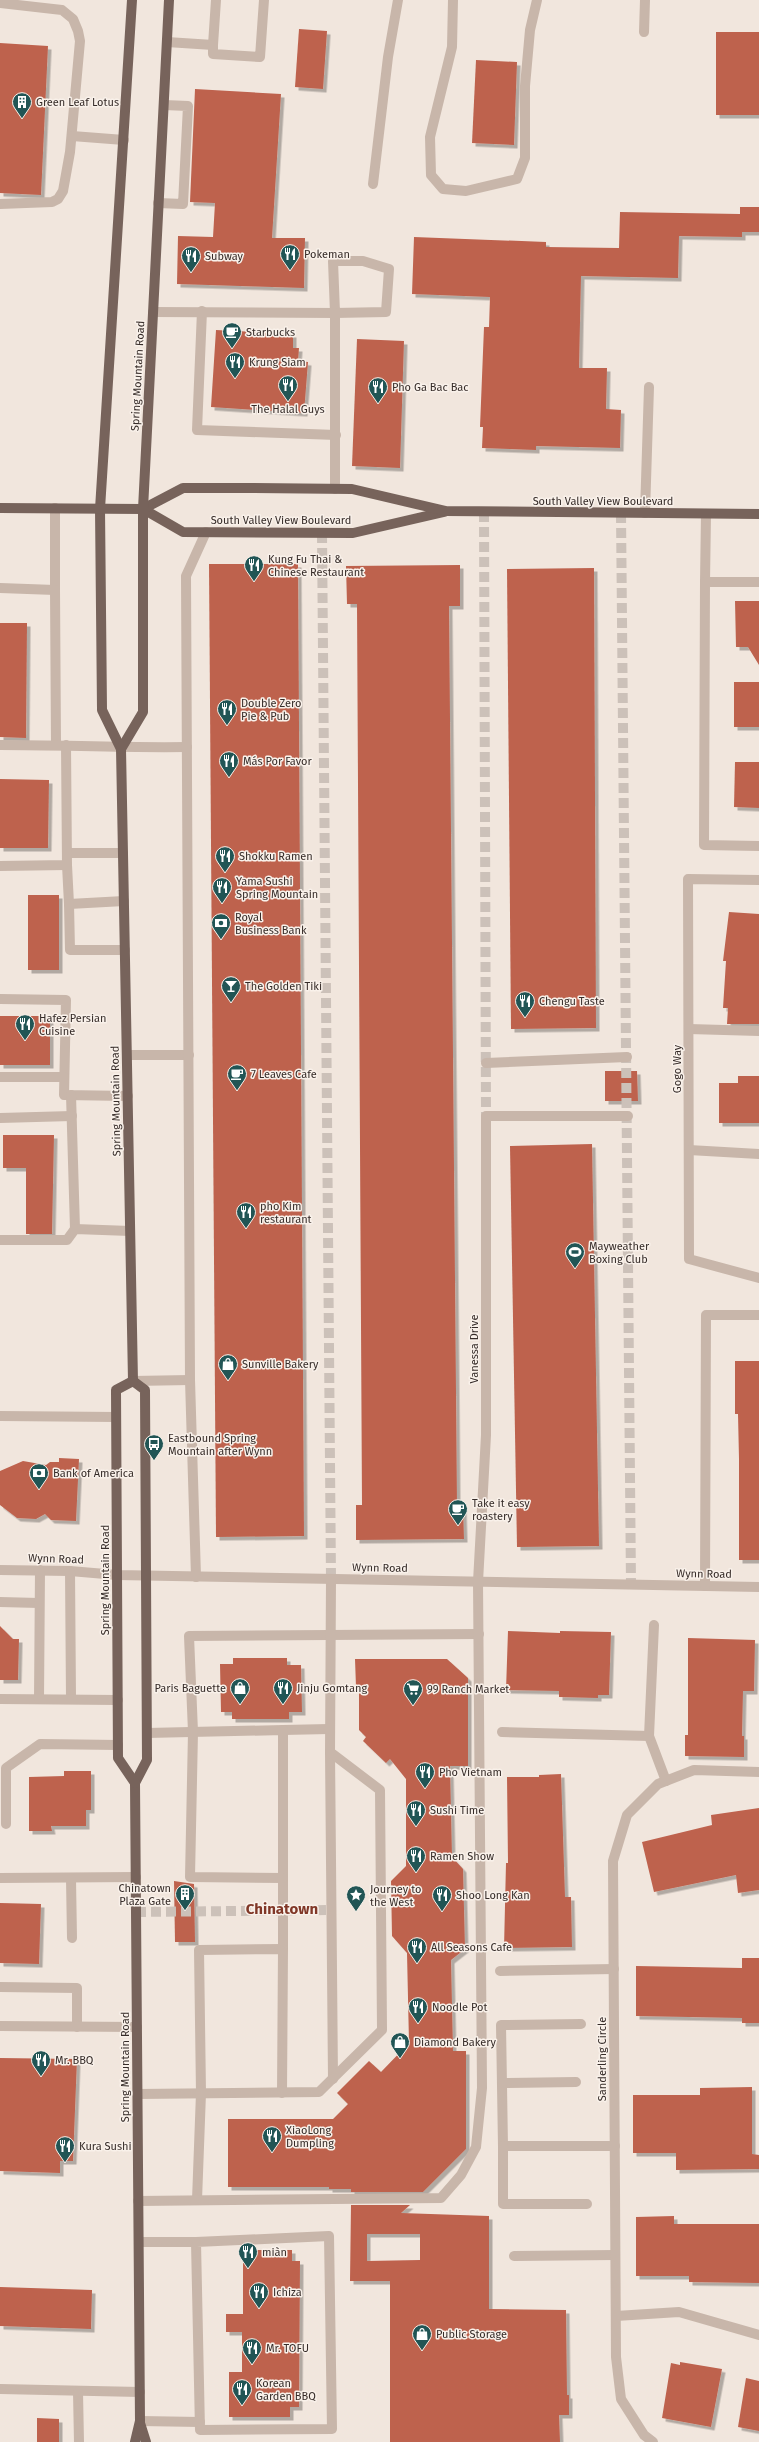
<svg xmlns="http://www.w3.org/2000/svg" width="759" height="2442" font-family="'Fira Sans',sans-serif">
	<defs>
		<filter id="shadow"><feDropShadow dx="3.5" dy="3.5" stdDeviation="0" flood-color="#0004"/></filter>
	</defs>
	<rect width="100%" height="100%" fill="#f1e6dd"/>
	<g fill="#be624e" fill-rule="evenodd" filter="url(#shadow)">
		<polygon points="299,29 327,31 323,89 295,87"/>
		<rect x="716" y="32" width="43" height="83"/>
		<polygon points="0,43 48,46 41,195 0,193"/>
		<polygon points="476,60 517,62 514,145 472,143"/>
		<polygon points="195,89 281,94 272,238 305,238 304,288 177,284 178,236 213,237 215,203 190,202"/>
		<polygon points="740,207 759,207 759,232 742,232 742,237 679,236 678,278 581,276 579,368 607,368 606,409 621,410 620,448 536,446 536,450 482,448 483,427 480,427 484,327 489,327 490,297 412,294 414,237 546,242 546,247 619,248 620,212 740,214"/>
		<polygon points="216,330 293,334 293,348 299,348 298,361 308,362 304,413 211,407"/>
		<polygon points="357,339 404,341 400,468 352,466"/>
		<polygon points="209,564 298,564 304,1536 216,1537"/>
		<polygon points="460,565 460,606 449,606 457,1505 463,1505 464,1539 356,1540 356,1505 362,1505 357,604 347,604 346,566"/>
		<polygon points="594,568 596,1028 511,1029 507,569"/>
		<polygon points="735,601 759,601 759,665 748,647 736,647"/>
		<polygon points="0,623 27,623 26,738 0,737"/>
		<rect x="734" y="682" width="25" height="45"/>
		<polygon points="735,762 759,762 759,808 734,807"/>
		<polygon points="0,779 49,780 48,848 0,848"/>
		<rect x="28" y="895" width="31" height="75"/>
		<polygon points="729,912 759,914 759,1024 727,1024 728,1008 723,1008 726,961 723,961"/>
		<rect x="0" y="1016" width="50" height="49"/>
		<polygon points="605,1071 637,1071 638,1101 605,1101"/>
		<polygon points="738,1076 759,1076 759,1123 719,1123 719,1083 738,1083"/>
		<polygon points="3,1135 54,1135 52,1234 26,1234 26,1168 3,1168"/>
		<polygon points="592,1144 599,1546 517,1547 510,1146"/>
		<polygon points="735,1361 759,1361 759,1560 739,1560 739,1459 738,1414 735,1414"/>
		<polygon points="59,1458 79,1459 76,1521 51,1520 45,1514 36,1519 17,1518 0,1505 0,1471 23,1461 46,1465 50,1462 59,1462"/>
		<polygon points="0,1626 13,1639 19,1639 18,1680 0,1680"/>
		<polygon points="508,1631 560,1633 560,1631 611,1632 609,1695 598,1695 598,1698 559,1697 559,1691 506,1690"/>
		<polygon points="688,1638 755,1640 754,1691 743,1691 742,1736 744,1736 744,1757 685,1756 685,1735 688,1735"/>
		<polygon points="233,1658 287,1658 287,1665 301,1665 302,1712 289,1712 289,1719 232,1719 232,1712 221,1712 220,1664 233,1664"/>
		<polygon points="355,1659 447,1659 468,1678 468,1766 450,1766 452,1857 463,1869 465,1949 451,1960 453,2051 466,2051 466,2149 423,2192 351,2192 351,2189 329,2189 329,2187 228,2187 228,2119 333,2119 348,2104 337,2093 369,2061 381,2072 409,2043 407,1953 392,1936 391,1881 406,1866 406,1779 390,1759 386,1763 363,1741 366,1737 359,1730 359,1687 356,1687"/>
		<polygon points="64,1771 91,1771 91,1810 86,1810 86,1826 51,1826 52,1831 29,1831 29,1777 64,1776"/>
		<polygon points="561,1774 565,1897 571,1897 572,1947 504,1948 506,1863 508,1863 507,1777 539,1777 539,1775"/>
		<polygon points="759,1808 759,1890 738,1893 736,1875 654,1892 642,1842 712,1825 711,1815"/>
		<polygon points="174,1881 194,1884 195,1942 175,1942"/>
		<polygon points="0,1903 41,1904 39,1964 0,1963"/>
		<polygon points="742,1958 759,1958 759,2023 742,2023 742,2018 636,2016 636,1966 742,1968"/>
		<polygon points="0,2058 77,2059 73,2161 60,2161 60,2173 0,2171"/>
		<polygon points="752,2087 752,2154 759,2155 759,2169 676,2170 676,2153 633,2153 633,2095 700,2095 700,2088"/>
		<path d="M351 2205H410L401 2213 489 2216V2309L566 2310 567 2395H569V2415H559L560 2442H390V2281H350ZM367 2234H420V2260L367 2261Z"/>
		<polygon points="674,2216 674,2224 759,2224 759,2283 689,2282 689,2276 636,2276 636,2217"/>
		<polygon points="243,2250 292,2250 292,2261 300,2261 299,2407 290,2407 290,2417 229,2417 229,2372 242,2372 242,2332 226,2332 226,2314 243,2314"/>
		<polygon points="0,2287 92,2290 91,2329 0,2326"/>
		<polygon points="680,2362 722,2369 711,2427 662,2418 671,2363 680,2365"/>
		<polygon points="746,2378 759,2381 759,2431 738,2427"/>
		<polygon points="37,2418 59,2419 59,2442 37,2442"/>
	</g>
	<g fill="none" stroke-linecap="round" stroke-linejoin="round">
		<g stroke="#ccc1b9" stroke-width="10" stroke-dasharray="10 5" stroke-linecap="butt">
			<polyline points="484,512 486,1116"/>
			<polyline points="621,513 631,1585"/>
			<polyline points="322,533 331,1579"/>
			<polyline points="136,1912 332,1910"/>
		</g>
		<g stroke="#c8b6aa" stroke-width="10">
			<polyline points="453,0 452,47 430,137 431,175 443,189 466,191 517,179 525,158 525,86 530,30 537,0"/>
			<polyline points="0,3 62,10 73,19 78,31 80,41 70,152 63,191 58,199 52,202 0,204"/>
			<polyline points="644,32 645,0"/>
			<polyline points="167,42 213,45 216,0"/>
			<polyline points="213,45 213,54 260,57 264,0"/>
			<polyline points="72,136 124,140"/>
			<polyline points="373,184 388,57 398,0"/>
			<polyline points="158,203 183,204 188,106 164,105"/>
			<polygon points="333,261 363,261 389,269 386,312 335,313"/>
			<polyline points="202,311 197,430 336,435"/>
			<polyline points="153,312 335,313 335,489"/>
			<polyline points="645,513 649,387"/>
			<polyline points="705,582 706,514"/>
			<polyline points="759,582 705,582 704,845 759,846"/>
			<polyline points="0,588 55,590 55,508"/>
			<polyline points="55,590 56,745"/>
			<path d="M0 745C63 745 125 748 187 747"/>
			<polyline points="67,853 123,853"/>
			<polyline points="67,865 69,904 124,901"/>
			<polyline points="0,866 67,865 66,745"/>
			<polyline points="759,880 688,879 689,1259 759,1278"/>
			<polyline points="69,904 70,950 125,950"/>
			<polyline points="0,999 66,1000 64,1095 128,1096"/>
			<polyline points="689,1029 759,1031"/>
			<polyline points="127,1055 189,1055"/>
			<polyline points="486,1063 627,1057"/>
			<polyline points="0,1077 64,1077"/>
			<polyline points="71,1095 75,1229"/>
			<polyline points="0,1118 72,1116"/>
			<polyline points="689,1150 759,1154"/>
			<polyline points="0,1240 67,1240 75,1229 130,1231"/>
			<polyline points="133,1381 190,1380"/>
			<polyline points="0,1416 116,1417"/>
			<polyline points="0,1570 70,1571 117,1575 759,1587"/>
			<polyline points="70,1571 71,1699"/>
			<polyline points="196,1577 190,1380 186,576 206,532"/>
			<polyline points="705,1586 706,1315 759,1315"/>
			<polyline points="0,1602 39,1603"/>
			<polyline points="654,1625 649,1736 666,1781"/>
			<polyline points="0,1699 118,1700"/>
			<polyline points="39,1699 40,1570"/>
			<polyline points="283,1730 329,1729"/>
			<polyline points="502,1732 649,1736"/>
			<polyline points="147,1733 283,1730 283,1949"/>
			<polyline points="330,1752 333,2079"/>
			<polyline points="6,1824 6,1768 40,1744 118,1745"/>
			<polyline points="0,1878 136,1877"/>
			<polyline points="283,1878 190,1877 193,1732 189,1636 479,1634"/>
			<polyline points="71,1879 72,1938"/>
			<polyline points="500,1971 614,1969"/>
			<polyline points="0,1987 77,1988 77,2027"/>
			<polyline points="581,2024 501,2025 503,2146 615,2146"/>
			<polyline points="0,2026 137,2027"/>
			<polyline points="502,2083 576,2082"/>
			<polyline points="138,2094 319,2092 382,2030 380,1790 330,1752 331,1579"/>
			<polyline points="503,2146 503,2204 587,2204"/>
			<polyline points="197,2200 201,2093 199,1950 283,1949 282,2093"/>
			<polyline points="138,2201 441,2198 461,2175 476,2147 482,2088 478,1582 486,1435 486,1116 628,1116"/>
			<polygon points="329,2236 332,2429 200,2430 196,2242"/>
			<polyline points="139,2242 196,2242"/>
			<polyline points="514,2256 615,2255"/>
			<polyline points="616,2316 679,2312 759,2335"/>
			<polyline points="0,2389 140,2392"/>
			<polyline points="78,2392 79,2442"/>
			<polyline points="140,2421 200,2422"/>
			<polyline points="653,2442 644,2435 621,2399 616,2357 613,1861 627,1815 658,1784 694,1770 759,1772"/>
		</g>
		<g stroke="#77635b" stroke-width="10">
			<polyline points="132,0 100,509 102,710 121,749 133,1381"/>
			<polyline points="0,508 143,509 183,532 353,533 444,512"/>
			<polyline points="143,509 183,488 249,488 352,489 446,511 759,514"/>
			<polyline points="121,749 143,712 143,509 169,0"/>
			<polyline points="133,1381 145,1390 147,1760 135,1783 140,2421 135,2442"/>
			<polyline points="133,1381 116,1390 118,1758 135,1783"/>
			<polyline points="140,2423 146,2442"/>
		</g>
	</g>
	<defs>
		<g id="building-pin" transform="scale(1)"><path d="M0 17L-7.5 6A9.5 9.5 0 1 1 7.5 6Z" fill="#215555" stroke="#f9f1ea"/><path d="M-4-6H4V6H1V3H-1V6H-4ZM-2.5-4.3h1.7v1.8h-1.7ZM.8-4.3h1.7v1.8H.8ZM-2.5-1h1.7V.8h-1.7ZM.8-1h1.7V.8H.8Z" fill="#fff"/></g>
		<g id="restaurant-pin" transform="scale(1)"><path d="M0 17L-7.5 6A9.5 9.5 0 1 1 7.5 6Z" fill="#215555" stroke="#f9f1ea"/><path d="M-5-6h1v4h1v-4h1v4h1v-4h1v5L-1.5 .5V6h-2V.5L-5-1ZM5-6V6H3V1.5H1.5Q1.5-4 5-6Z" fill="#fff"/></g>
		<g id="cafe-pin" transform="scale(1)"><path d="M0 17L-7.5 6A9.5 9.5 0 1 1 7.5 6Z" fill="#215555" stroke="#f9f1ea"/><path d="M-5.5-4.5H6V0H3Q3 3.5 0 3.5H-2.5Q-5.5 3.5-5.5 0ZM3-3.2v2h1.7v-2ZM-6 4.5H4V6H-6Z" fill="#fff"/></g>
		<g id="bank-pin" transform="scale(1)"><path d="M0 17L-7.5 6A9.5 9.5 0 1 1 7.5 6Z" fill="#215555" stroke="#f9f1ea"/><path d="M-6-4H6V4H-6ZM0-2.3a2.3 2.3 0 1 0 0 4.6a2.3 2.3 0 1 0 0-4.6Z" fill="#fff"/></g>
		<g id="bar-pin" transform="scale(1)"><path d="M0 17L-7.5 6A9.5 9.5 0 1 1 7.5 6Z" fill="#215555" stroke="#f9f1ea"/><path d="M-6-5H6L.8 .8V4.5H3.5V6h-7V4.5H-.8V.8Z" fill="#fff"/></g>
		<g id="stadium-pin" transform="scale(1)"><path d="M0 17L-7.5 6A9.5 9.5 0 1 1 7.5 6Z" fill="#215555" stroke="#f9f1ea"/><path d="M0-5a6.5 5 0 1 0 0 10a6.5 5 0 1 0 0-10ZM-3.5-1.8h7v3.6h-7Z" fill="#fff"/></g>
		<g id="shop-pin" transform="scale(1)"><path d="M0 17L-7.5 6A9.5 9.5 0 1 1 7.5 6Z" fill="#215555" stroke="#f9f1ea"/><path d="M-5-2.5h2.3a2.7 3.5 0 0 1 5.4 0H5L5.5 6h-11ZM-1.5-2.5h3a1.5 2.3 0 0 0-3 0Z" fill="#fff"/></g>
		<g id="bus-pin" transform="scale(1)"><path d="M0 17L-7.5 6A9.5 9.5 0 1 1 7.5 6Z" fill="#215555" stroke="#f9f1ea"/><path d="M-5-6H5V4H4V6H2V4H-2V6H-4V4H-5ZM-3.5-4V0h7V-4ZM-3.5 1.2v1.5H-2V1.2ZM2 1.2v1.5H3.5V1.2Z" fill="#fff"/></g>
		<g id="supermarket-pin" transform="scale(1)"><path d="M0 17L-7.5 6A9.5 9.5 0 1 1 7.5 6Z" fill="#215555" stroke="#f9f1ea"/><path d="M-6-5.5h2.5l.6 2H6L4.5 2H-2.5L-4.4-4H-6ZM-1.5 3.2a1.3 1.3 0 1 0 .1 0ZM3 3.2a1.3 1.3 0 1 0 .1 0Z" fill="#fff"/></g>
		<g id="sight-pin" transform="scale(1)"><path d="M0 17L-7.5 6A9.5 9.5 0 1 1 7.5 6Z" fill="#215555" stroke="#f9f1ea"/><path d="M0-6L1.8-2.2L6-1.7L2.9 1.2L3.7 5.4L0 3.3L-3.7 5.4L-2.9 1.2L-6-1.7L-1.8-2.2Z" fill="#fff"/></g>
	</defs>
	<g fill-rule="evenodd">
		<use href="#building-pin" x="22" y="102"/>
		<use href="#restaurant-pin" x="290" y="254"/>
		<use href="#restaurant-pin" x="191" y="256"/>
		<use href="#cafe-pin" x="232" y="332"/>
		<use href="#restaurant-pin" x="235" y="362"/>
		<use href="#restaurant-pin" x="288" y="385"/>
		<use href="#restaurant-pin" x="378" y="387"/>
		<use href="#restaurant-pin" x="254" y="565"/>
		<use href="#restaurant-pin" x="227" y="709"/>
		<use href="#restaurant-pin" x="229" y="761"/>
		<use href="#restaurant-pin" x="225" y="856"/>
		<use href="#restaurant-pin" x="222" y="887"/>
		<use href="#bank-pin" x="221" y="923"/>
		<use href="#bar-pin" x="231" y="986"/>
		<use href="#restaurant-pin" x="525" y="1001"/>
		<use href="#restaurant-pin" x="25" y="1024"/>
		<use href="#cafe-pin" x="237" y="1074"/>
		<use href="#restaurant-pin" x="246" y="1212"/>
		<use href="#stadium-pin" x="575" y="1252"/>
		<use href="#shop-pin" x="228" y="1364"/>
		<use href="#bus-pin" x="154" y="1444"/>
		<use href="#bank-pin" x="39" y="1473"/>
		<use href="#cafe-pin" x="458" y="1509"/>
		<use href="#shop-pin" x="240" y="1688"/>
		<use href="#restaurant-pin" x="283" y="1688"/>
		<use href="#supermarket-pin" x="413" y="1689"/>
		<use href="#restaurant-pin" x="425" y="1772"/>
		<use href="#restaurant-pin" x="416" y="1810"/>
		<use href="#restaurant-pin" x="416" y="1856"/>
		<use href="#building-pin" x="185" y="1894"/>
		<use href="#sight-pin" x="356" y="1895"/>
		<use href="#restaurant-pin" x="442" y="1895"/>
		<use href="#restaurant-pin" x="417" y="1947"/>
		<use href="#restaurant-pin" x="418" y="2007"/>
		<use href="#shop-pin" x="400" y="2042"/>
		<use href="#restaurant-pin" x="41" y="2060"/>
		<use href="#restaurant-pin" x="272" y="2136"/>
		<use href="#restaurant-pin" x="65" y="2146"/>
		<use href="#restaurant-pin" x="248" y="2252"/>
		<use href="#restaurant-pin" x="259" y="2292"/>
		<use href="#shop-pin" x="422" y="2334"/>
		<use href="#restaurant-pin" x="252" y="2348"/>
		<use href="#restaurant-pin" x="242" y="2389"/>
	</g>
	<g text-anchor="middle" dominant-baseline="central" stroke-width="3" stroke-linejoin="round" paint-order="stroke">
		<g font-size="11" fill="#362c29" stroke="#f9f1ea" text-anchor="start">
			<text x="36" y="102">Green Leaf Lotus</text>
			<text x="304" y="254">Pokeman</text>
			<text x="205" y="256">Subway</text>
			<text x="246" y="332">Starbucks</text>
			<text x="249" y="362">Krung Siam</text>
			<text x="392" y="387">Pho Ga Bac Bac</text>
			<text x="288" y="409" text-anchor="middle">The Halal Guys</text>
			<text x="268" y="559">Kung Fu Thai &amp;<tspan x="268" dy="13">Chinese Restaurant</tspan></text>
			<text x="241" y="703">Double Zero<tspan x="241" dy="13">Pie &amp; Pub</tspan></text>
			<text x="243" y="761">Más Por Favor</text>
			<text x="239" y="856">Shokku Ramen</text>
			<text x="236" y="881">Yama Sushi<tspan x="236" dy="13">Spring Mountain</tspan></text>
			<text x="235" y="917">Royal<tspan x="235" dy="13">Business Bank</tspan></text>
			<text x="245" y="986">The Golden Tiki</text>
			<text x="539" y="1001">Chengu Taste</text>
			<text x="39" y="1018">Hafez Persian<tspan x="39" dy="13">Cuisine</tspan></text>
			<text x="251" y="1074">7 Leaves Cafe</text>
			<text x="260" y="1206">pho Kim<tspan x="260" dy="13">restaurant</tspan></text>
			<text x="589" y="1246">Mayweather<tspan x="589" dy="13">Boxing Club</tspan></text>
			<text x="242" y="1364">Sunville Bakery</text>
			<text x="168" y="1438">Eastbound Spring<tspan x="168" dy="13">Mountain after Wynn</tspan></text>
			<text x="53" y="1473">Bank of America</text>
			<text x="472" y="1503">Take it easy<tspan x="472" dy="13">roastery</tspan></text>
			<text x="226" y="1688" text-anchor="end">Paris Baguette</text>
			<text x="297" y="1688">Jinju Gomtang</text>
			<text x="427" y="1689">99 Ranch Market</text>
			<text x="439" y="1772">Pho Vietnam</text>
			<text x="430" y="1810">Sushi Time</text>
			<text x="430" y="1856">Ramen Show</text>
			<text x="171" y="1888" text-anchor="end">Chinatown<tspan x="171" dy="13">Plaza Gate</tspan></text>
			<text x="370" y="1889">Journey to<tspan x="370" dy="13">the West</tspan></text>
			<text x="456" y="1895">Shoo Long Kan</text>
			<text x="431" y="1947">All Seasons Cafe</text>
			<text x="432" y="2007">Noodle Pot</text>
			<text x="414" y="2042">Diamond Bakery</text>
			<text x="55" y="2060">Mr. BBQ</text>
			<text x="286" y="2130">XiaoLong<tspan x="286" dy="13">Dumpling</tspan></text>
			<text x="79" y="2146">Kura Sushi</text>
			<text x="262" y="2252">miàn</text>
			<text x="273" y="2292">Ichiza</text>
			<text x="436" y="2334">Public Storage</text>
			<text x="266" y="2348">Mr. TOFU</text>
			<text x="256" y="2383">Korean<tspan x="256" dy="13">Garden BBQ</tspan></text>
		</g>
		<g font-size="11" fill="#362c29" stroke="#f9f1ea">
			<text transform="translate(138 376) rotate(-87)">Spring Mountain Road</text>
			<text x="603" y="501">South Valley View Boulevard</text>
			<text x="281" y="520">South Valley View Boulevard</text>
			<text transform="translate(677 1069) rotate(-90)">Gogo Way</text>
			<text transform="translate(116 1101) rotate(-91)">Spring Mountain Road</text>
			<text transform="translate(474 1349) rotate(-90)">Vanessa Drive</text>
			<text transform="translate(56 1559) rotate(2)">Wynn Road</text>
			<text transform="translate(380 1568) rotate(1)">Wynn Road</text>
			<text transform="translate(704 1574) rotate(1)">Wynn Road</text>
			<text transform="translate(105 1580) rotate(-90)">Spring Mountain Road</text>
			<text transform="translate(602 2059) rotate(-90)">Sanderling Circle</text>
			<text transform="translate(125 2067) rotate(-90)">Spring Mountain Road</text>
		</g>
		<g font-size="15" font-weight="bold" fill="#803727" stroke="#f9f1ea">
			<text x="282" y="1909">Chinatown</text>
		</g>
	</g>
</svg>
